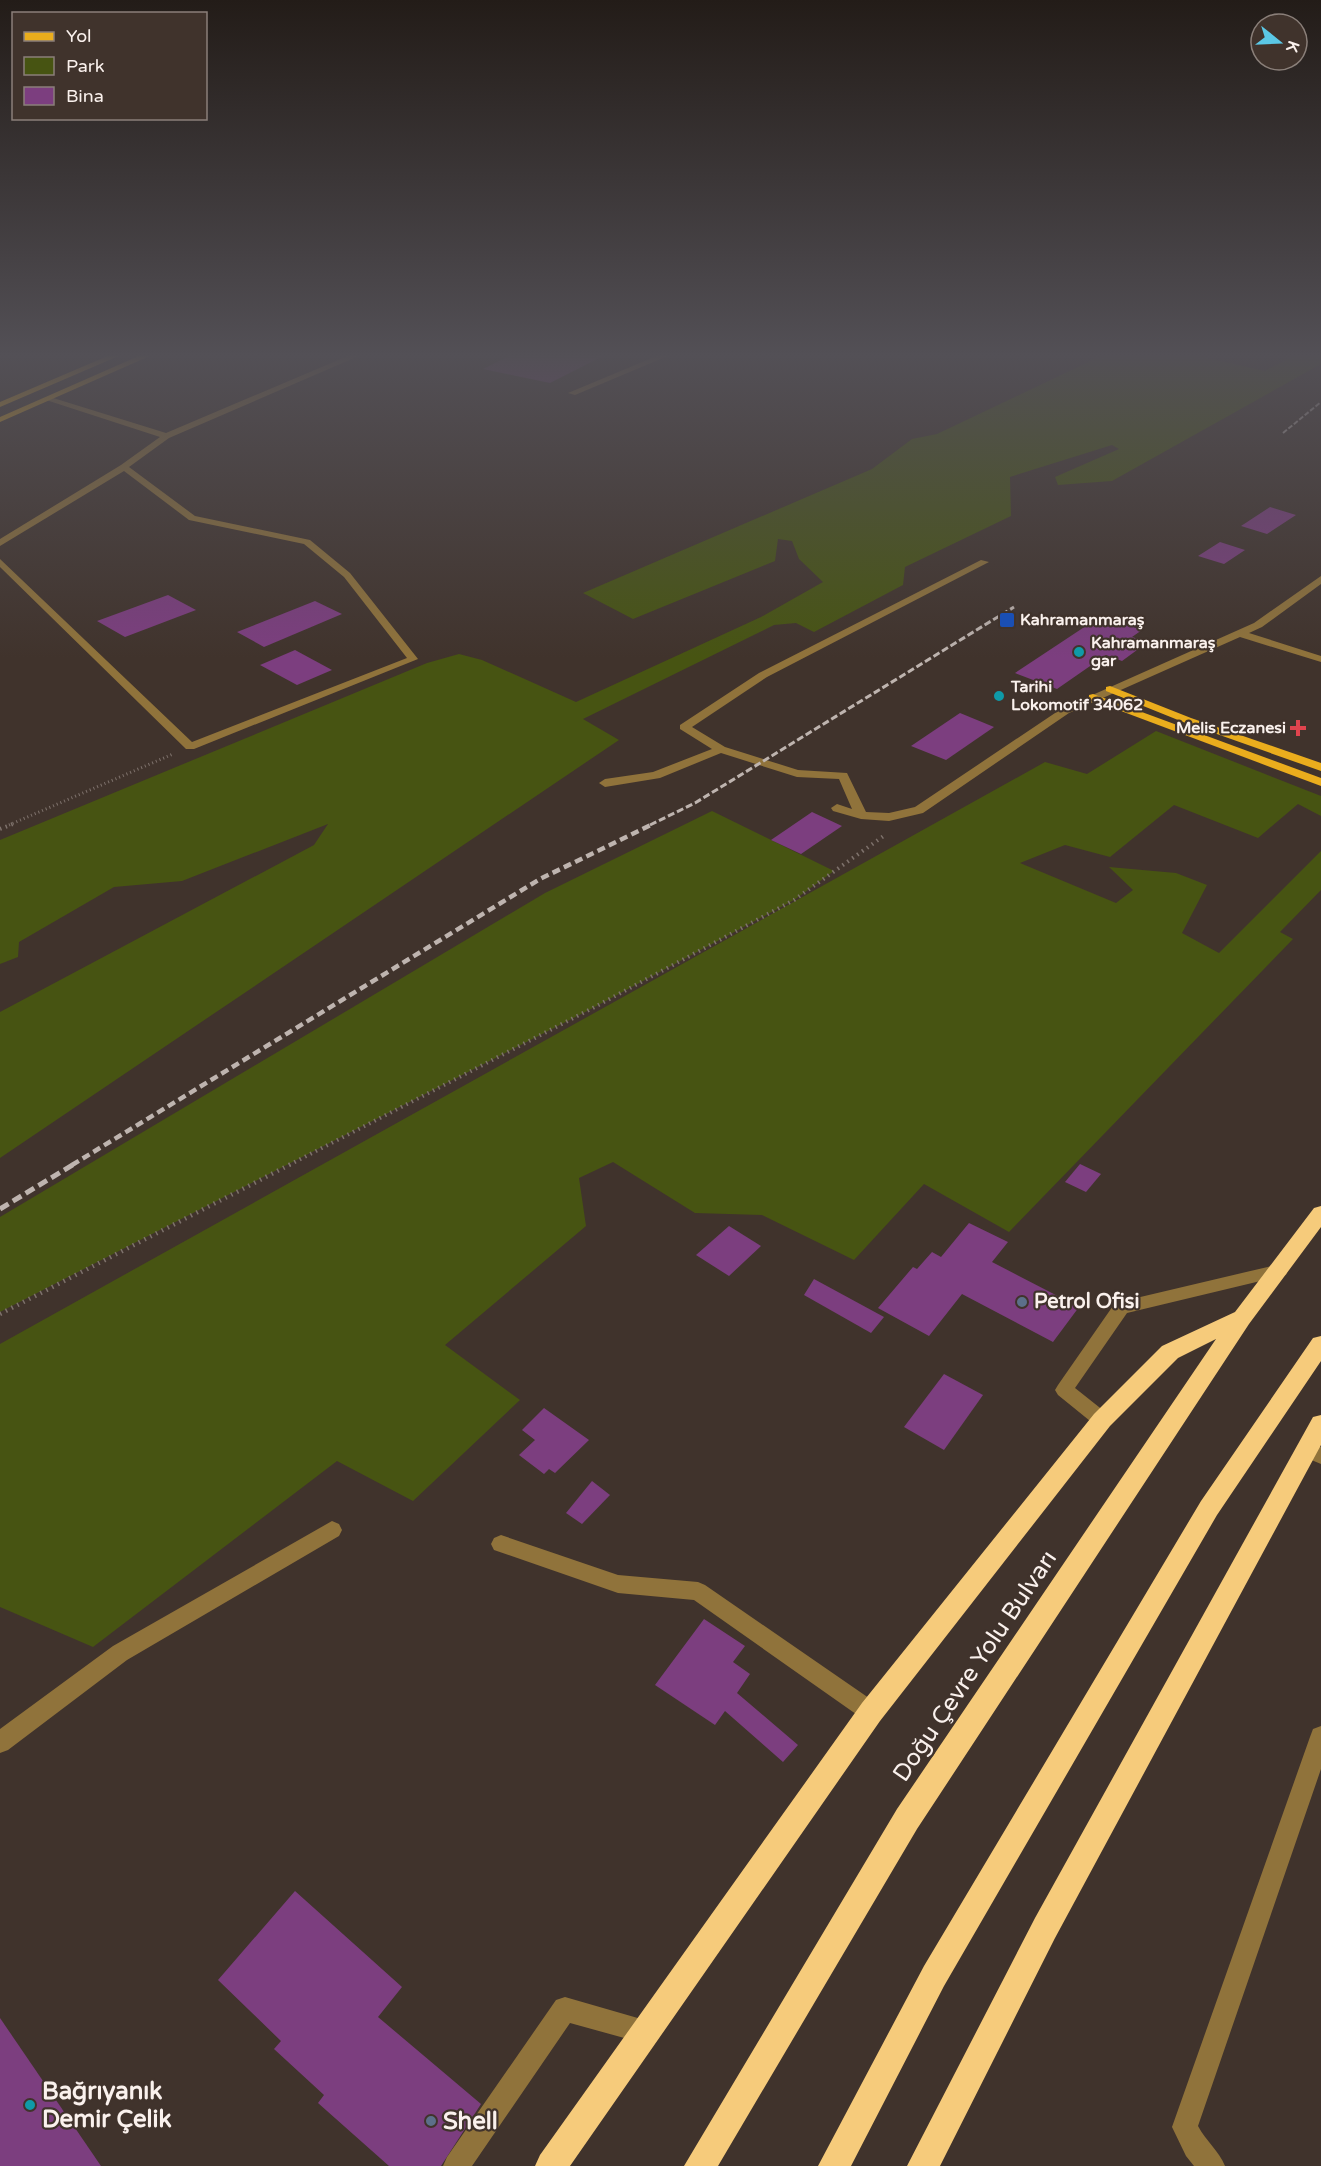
<svg xmlns="http://www.w3.org/2000/svg" width="1321" height="2166" font-family="'Varela Round',sans-serif">
	<rect width="100%" height="100%" fill="#40332c"/>
	<g fill="#475412">
		<polygon points="1103,355 1194,355 1265,371 1295,355 1321,355 1321,364 1112,481 1058,485 1055,477 1119,449 1112,445 1010,477 1011,516 905,567 903,585 814,632 796,623 774,625 583,719 619,740 0,1158 0,1012 314,845 328,824 182,881 114,887 19,942 18,957 0,964 0,840 427,663 459,654 482,660 576,702 761,617 823,582 799,559 792,541 778,539 775,561 633,619 583,593 872,469 912,439 937,434"/>
		<polygon points="1156,731 1321,796 1321,816 1298,804 1258,838 1174,805 1110,857 1065,845 1020,863 1116,903 1133,890 1109,867 1176,873 1207,885 1182,933 1219,953 1321,851 1321,890 1280,932 1293,939 1009,1232 924,1184 854,1260 762,1215 695,1213 613,1162 579,1178 586,1226 445,1345 520,1400 413,1501 337,1461 93,1647 0,1607 0,1344 1045,762 1087,774"/>
		<polygon points="712,811 834,871 794,900 589,1010 0,1312 0,1217 545,893"/>
	</g>
	<g fill="#7c3e7f">
		<polygon points="511,355 605,355 550,383 483,369"/>
		<polygon points="1270,507 1296,515 1267,534 1241,526"/>
		<polygon points="1220,542 1245,550 1224,564 1198,556"/>
		<polygon points="168,595 196,610 125,637 97,621"/>
		<polygon points="315,601 342,614 264,647 237,632"/>
		<polygon points="1101,616 1142,630 1132,637 1148,642 1122,661 1106,655 1057,689 1015,673"/>
		<polygon points="295,650 332,670 297,685 260,665"/>
		<polygon points="960,713 994,727 946,760 911,746"/>
		<polygon points="812,812 842,826 801,854 771,840"/>
		<polygon points="1080,1164 1101,1174 1086,1192 1065,1182"/>
		<polygon points="969,1223 1008,1242 992,1262 1079,1307 1053,1342 962,1294 929,1336 878,1308 913,1267 917,1269 932,1252 941,1257"/>
		<polygon points="729,1226 761,1246 729,1276 696,1255"/>
		<polygon points="814,1279 884,1317 871,1333 804,1295"/>
		<polygon points="944,1374 983,1395 944,1450 904,1427"/>
		<polygon points="544,1408 589,1440 555,1473 549,1469 544,1474 519,1455 535,1440 522,1430"/>
		<polygon points="592,1481 610,1495 582,1524 566,1513"/>
		<polygon points="704,1619 745,1646 733,1662 750,1674 737,1693 798,1745 783,1762 725,1711 715,1725 655,1685"/>
		<polygon points="295,1891 402,1987 378,2017 481,2104 441,2166 389,2166 318,2103 324,2095 274,2049 281,2041 218,1980"/>
		<polygon points="0,2018 101,2166 0,2166"/>
	</g>
	<g fill="none" stroke-linecap="round" stroke-linejoin="round">
		<polyline stroke="#7e726c" stroke-width="3" stroke-dasharray="1 3" stroke-linecap="butt" points="9,825 173,754"/>
		<g stroke="#7e726c" stroke-width="4" stroke-dasharray="1.5 4.5" stroke-linecap="butt">
			<polyline points="0,829 13,824"/>
			<polyline points="289,1165 589,1010 794,900 885,835"/>
		</g>
		<polyline stroke="#7e726c" stroke-width="4.5" stroke-dasharray="1.5 5" stroke-linecap="butt" points="0,1314 291,1164"/>
		<g fill="#90733b" fill-rule="evenodd">
			<polygon points="350,355 361,355 169,438 129,467 195,516 310,540 350,573 418,659 194,749 186,749 0,567 0,559 192,742 407,658 344,577 304,544 189,520 124,471 0,546 0,539 121,465 160,437 43,399 50,397 166,433"/>
			<polygon points="659,355 670,355 575,395 568,393"/>
			<polygon points="981,560 989,562 767,677 692,727 725,747 798,770 847,773 866,812 889,813 915,807 1061,709 1254,623 1321,576 1321,584 1262,627 1249,633 1321,656 1321,662 1240,637 1069,713 923,813 889,821 861,819 833,811 831,808 837,804 852,809 839,779 797,777 721,753 660,778 605,787 599,783 605,779 653,772 712,749 680,729 680,725 759,673"/>
			<polygon points="1280,1264 1286,1265 1288,1270 1286,1275 1127,1313 1075,1388 1109,1415 1111,1420 1109,1425 1102,1428 1095,1425 1058,1395 1055,1390 1058,1385 1115,1303"/>
			<polygon points="1309,1442 1321,1447 1321,1464 1302,1456 1300,1450 1302,1444"/>
			<polygon points="332,1521 339,1524 342,1530 339,1536 127,1660 8,1750 0,1753 0,1729 113,1646"/>
			<polygon points="501,1535 618,1575 698,1582 705,1585 879,1705 882,1712 879,1719 871,1722 863,1719 694,1600 618,1593 494,1550 491,1544 494,1538"/>
			<path d="M1321 1726V1769L1198 2126C1206 2141 1219 2151 1225 2166H1194L1186 2156 1172 2127 1310 1737 1313 1729Z"/>
			<polygon points="565,1997 655,2023 658,2032 655,2041 646,2044 570,2023 472,2166 443,2166 447,2157 556,2000"/>
		</g>
		<g fill="#eaad1d" fill-rule="evenodd">
			<polygon points="110,355 121,355 0,407 0,402"/>
			<polygon points="141,355 152,355 0,422 0,417"/>
			<polygon points="1110,686 1191,718 1321,763 1321,771 1183,722 1106,691 1106,687"/>
			<polygon points="1093,694 1321,778 1321,786 1089,699 1089,695"/>
		</g>
		<g fill="#f6cb7b" fill-rule="evenodd">
			<polygon points="1321,1206 1321,1227 1249,1324 917,1829 718,2166 684,2166 897,1809 1216,1339 1178,1358 1110,1426 880,1721 570,2166 535,2166 540,2155 862,1703 1094,1414 1162,1346 1235,1312 1314,1208"/>
			<polygon points="1321,1336 1321,1361 1217,1515 944,1986 851,2166 818,2166 924,1966 1201,1501 1313,1338"/>
			<polygon points="1321,1415 1321,1445 1055,1938 940,2166 907,2166 1035,1918 1313,1417"/>
		</g>
		<polyline stroke="#beb4af" stroke-width="2" stroke-dasharray="5 2" stroke-linecap="butt" points="1283,433 1321,402"/>
		<polyline stroke="#beb4af" stroke-width="3" stroke-dasharray="7 3" stroke-linecap="butt" points="650,825 695,803 1014,607"/>
		<polyline stroke="#beb4af" stroke-width="4.5" stroke-dasharray="8 4.5" stroke-linecap="butt" points="72,1165 540,879 653,824"/>
		<polyline stroke="#beb4af" stroke-width="5" stroke-dasharray="10 5" stroke-linecap="butt" points="0,1209 74,1164"/>
	</g>
	<linearGradient id="sky" x2="0" y2="1"><stop stop-color="#231c18"/><stop offset="0.54" stop-color="#535056"/><stop offset="1" stop-color="#535056" stop-opacity="0"/></linearGradient>
	<rect width="1321" height="658" fill="url(#sky)"/>
	<rect fill="#1a4fb4" stroke="#40332c" stroke-width="2" x="999" y="612" width="16" height="16" rx="3"/>
	<g fill="#0f9aa8" stroke="#40332c" stroke-width="2">
		<circle cx="1079" cy="652" r="6"/>
		<circle cx="999" cy="696" r="6"/>
		<circle cx="30" cy="2105" r="6"/>
	</g>
	<path fill="#e0444e" stroke="#40332c" stroke-width="2" d="M1295 719h6v6h6v6h-6v6h-6v-6h-6v-6h6z"/>
	<g fill="#5c6f8a" stroke="#40332c" stroke-width="2">
		<circle cx="1022" cy="1302" r="6"/>
		<circle cx="431" cy="2121" r="6"/>
	</g>
	<g text-anchor="middle" dominant-baseline="central" stroke-width="4.5" stroke-linejoin="round" paint-order="stroke">
		<g font-size="16" font-weight="bold" fill="#faf1ed" stroke="#40332c" text-anchor="start">
			<text x="1020" y="620">Kahramanmaraş</text>
			<text x="1091" y="643">Kahramanmaraş<tspan x="1091" dy="18">gar</tspan></text>
			<text x="1011" y="687">Tarihi<tspan x="1011" dy="18">Lokomotif 34062</tspan></text>
			<text x="1286" y="728" text-anchor="end">Melis Eczanesi</text>
		</g>
		<g font-size="20" font-weight="bold" fill="#faf1ed" stroke="#40332c" text-anchor="start">
			<text x="1034" y="1302">Petrol Ofisi</text>
		</g>
		<g font-size="24" fill="#faf1ed" stroke="#40332c">
			<text transform="translate(975 1666) rotate(-56)">Doğu Çevre Yolu Bulvarı</text>
		</g>
		<g font-size="24" font-weight="bold" fill="#faf1ed" stroke="#40332c" text-anchor="start">
			<text x="42" y="2091">Bağrıyanık<tspan x="42" dy="28">Demir Çelik</tspan></text>
			<text x="443" y="2121">Shell</text>
		</g>
	</g>
	<rect x="12" y="12" width="195" height="108" fill="#40332c" stroke="#8a7f79" stroke-width="1.5"/>
	<rect x="24" y="32" width="30" height="9" fill="#eaad1d" stroke="#8a7f79" stroke-width="1.5"/>
	<text x="66" y="42" font-size="18" fill="#faf1ed">Yol</text>
	<rect x="24" y="57" width="30" height="18" fill="#475412" stroke="#8a7f79" stroke-width="1.5"/>
	<text x="66" y="72" font-size="18" fill="#faf1ed">Park</text>
	<rect x="24" y="87" width="30" height="18" fill="#7c3e7f" stroke="#8a7f79" stroke-width="1.5"/>
	<text x="66" y="102" font-size="18" fill="#faf1ed">Bina</text>
	<g transform="translate(1279 42) rotate(108)"><circle r="28" fill="#40332c" stroke="#8a7f79" stroke-width="1.5"/>
	<path d="M0-4.5L10 22L0 15L-10 22Z" fill="#5bc8e6"/>
	<text y="-9" font-size="16" font-weight="bold" text-anchor="middle" fill="#faf1ed">K</text>
	</g>
</svg>
